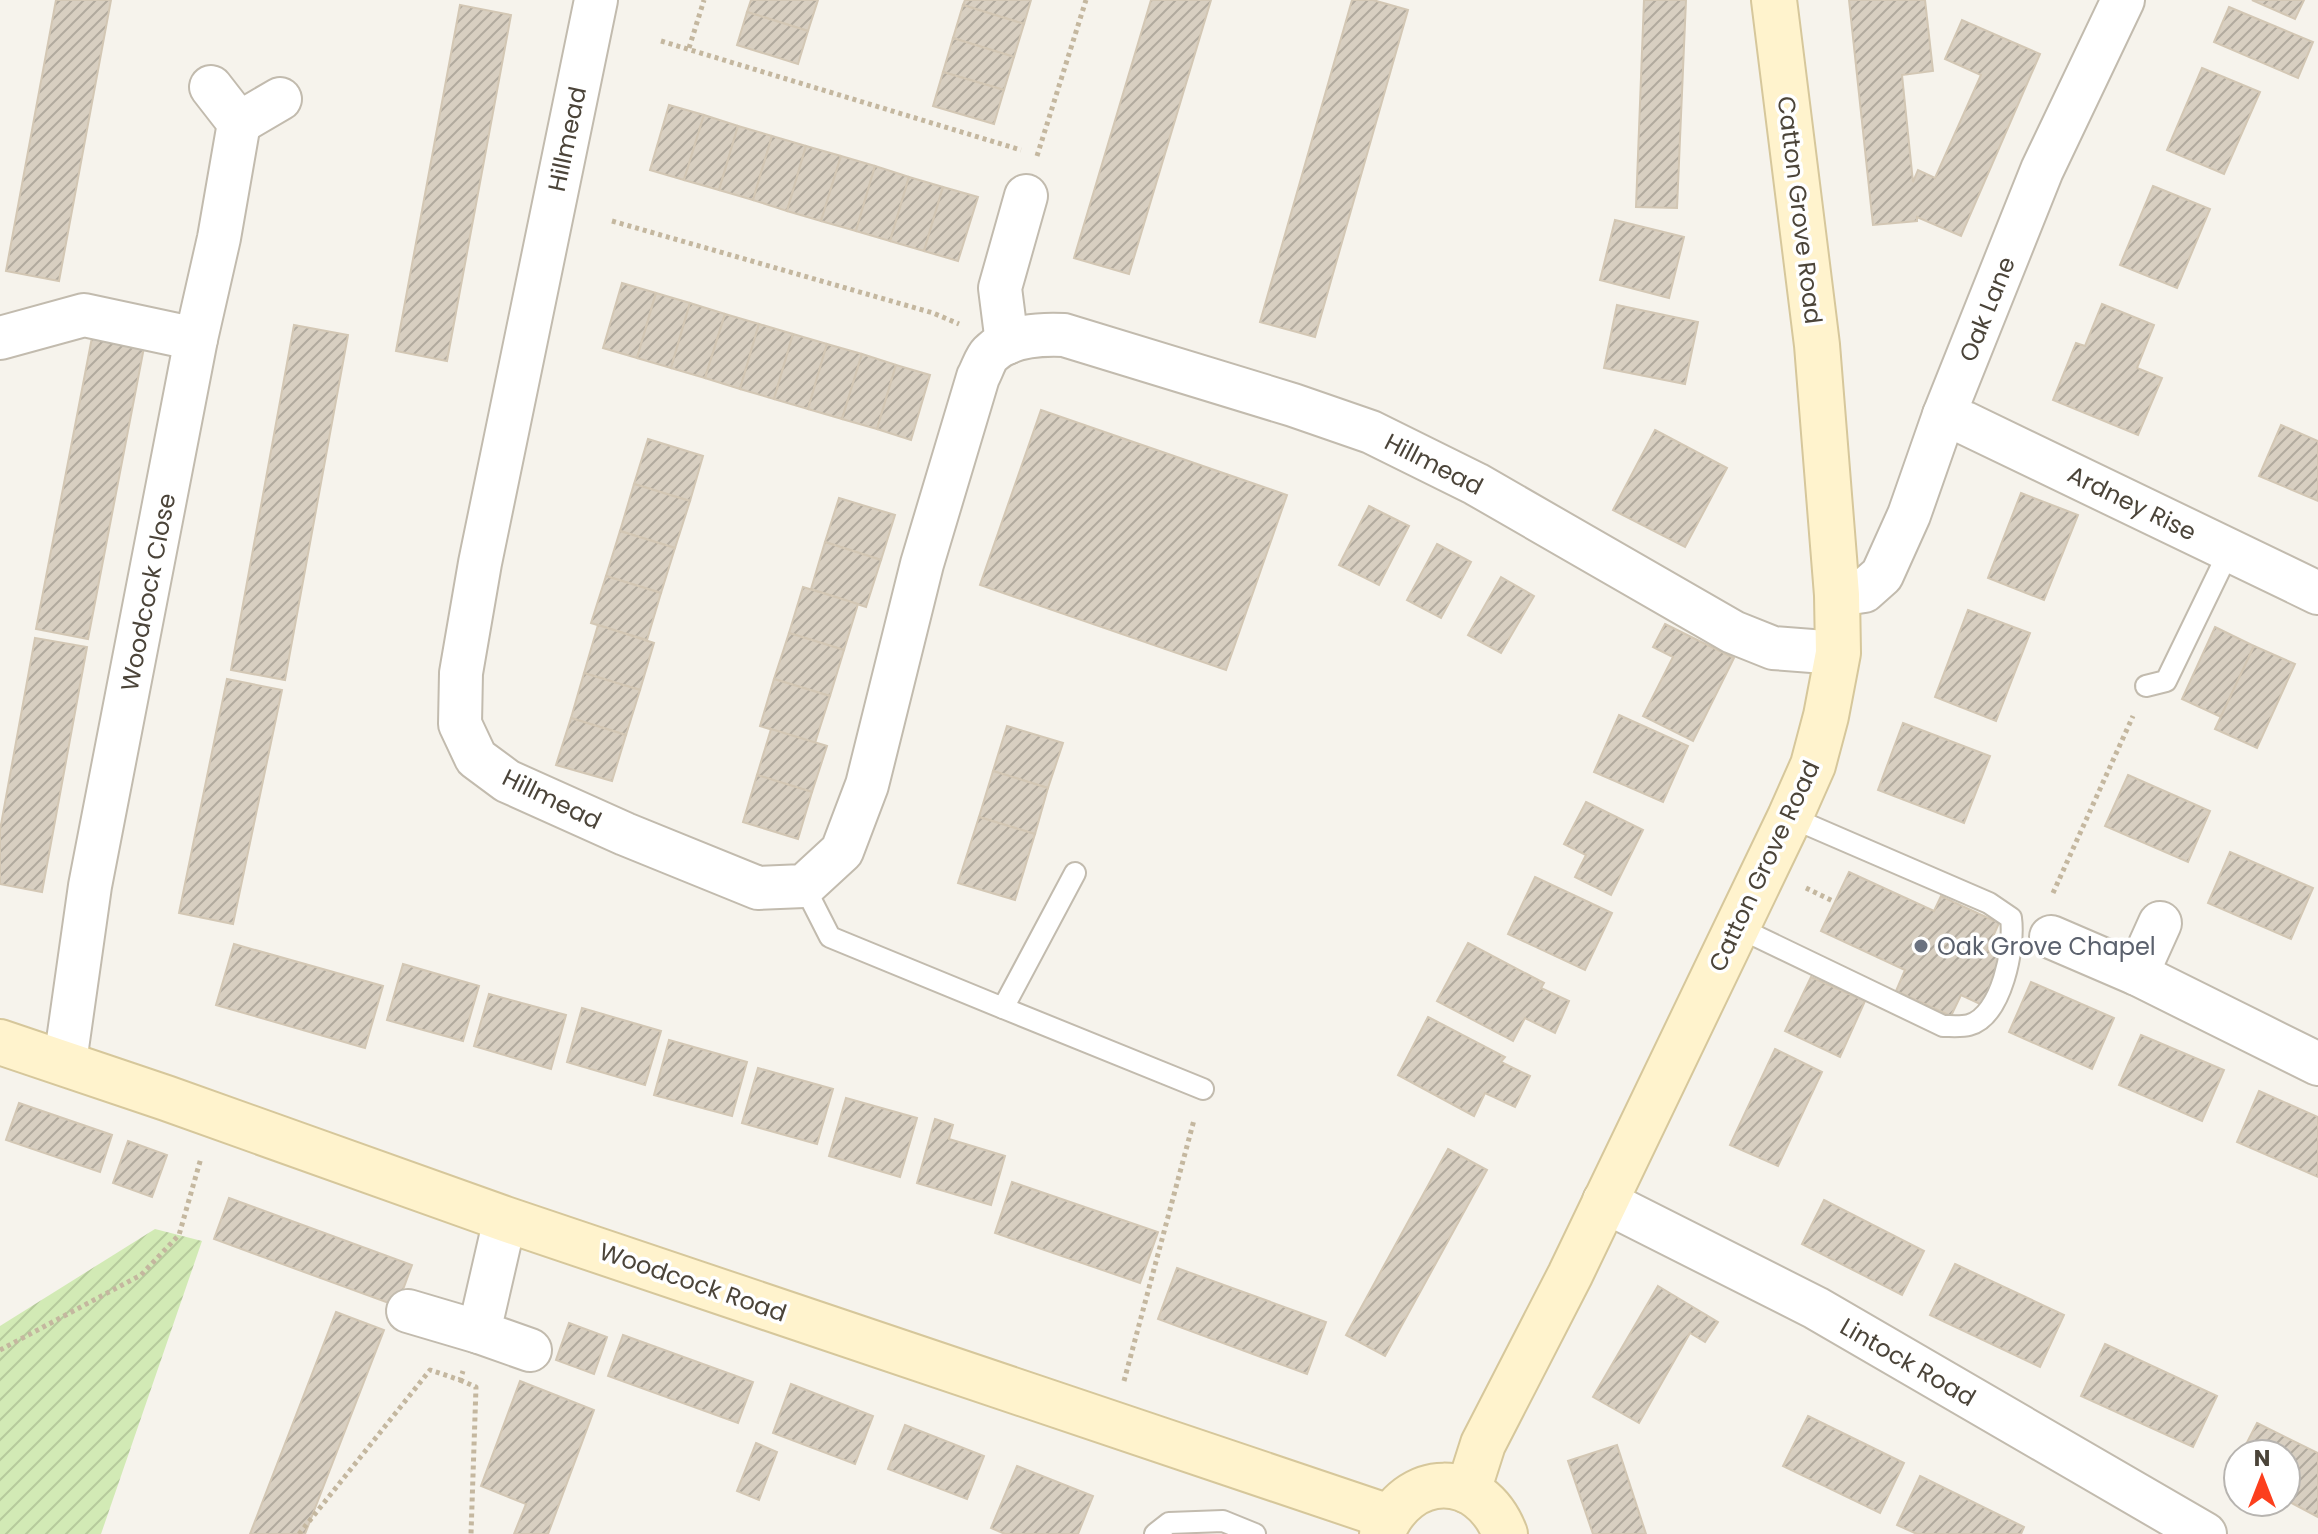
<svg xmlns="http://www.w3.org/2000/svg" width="2318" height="1534" font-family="Poppins,sans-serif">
	<defs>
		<pattern id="garden-furrows" width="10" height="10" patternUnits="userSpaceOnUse" patternTransform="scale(2)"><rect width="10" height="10" fill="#d2eab5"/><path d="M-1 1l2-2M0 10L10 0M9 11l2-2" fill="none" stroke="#b6ca9c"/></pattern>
		<pattern id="building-hatch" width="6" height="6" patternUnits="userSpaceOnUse" patternTransform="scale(2)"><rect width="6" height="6" fill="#d8cfc1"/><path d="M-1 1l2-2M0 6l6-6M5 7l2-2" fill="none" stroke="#b1aa9e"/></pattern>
	</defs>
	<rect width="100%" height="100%" fill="#f6f3ec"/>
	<polygon fill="url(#garden-furrows)" points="155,1229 202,1241 101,1534 0,1534 0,1326"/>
	<g fill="url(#building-hatch)" stroke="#d3c7b4" stroke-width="2">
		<polygon points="56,0 111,0 59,281 6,271"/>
		<polygon points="751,0 818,0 808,31 747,12"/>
		<polygon points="965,0 1031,0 1024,24 963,5"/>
		<polygon points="1151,0 1211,0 1129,274 1074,258"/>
		<polygon points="1352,0 1373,0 1408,10 1315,337 1260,322"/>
		<polygon points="1644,0 1686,0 1677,208 1636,207"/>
		<polygon points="1849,0 1925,0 1933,71 1902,75 1913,182 1918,170 1935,178 1981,75 1945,59 1962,20 2040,54 1961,236 1917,217 1917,221 1873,225"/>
		<polygon points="2252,0 2304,0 2295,19"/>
		<polygon points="460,5 511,15 447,361 396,351"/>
		<polygon points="963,5 1024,24 1014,57 953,38"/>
		<polygon points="2229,7 2313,42 2298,78 2214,42"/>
		<polygon points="747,12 808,31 798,64 737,45"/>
		<polygon points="953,38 1014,57 1004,90 943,72"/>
		<polygon points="2202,68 2260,92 2224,174 2167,150"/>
		<polygon points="943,72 1004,90 994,124 933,106"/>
		<polygon points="669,105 704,115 684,180 650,170"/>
		<polygon points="704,115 738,126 719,190 684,180"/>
		<polygon points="738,126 772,136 753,200 719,190"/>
		<polygon points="772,136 806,146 787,211 753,200"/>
		<polygon points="806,146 841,156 821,221 787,211"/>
		<polygon points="841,156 875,166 856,231 821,221"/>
		<polygon points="875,166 909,177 890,241 856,231"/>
		<polygon points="909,177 943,187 924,251 890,241"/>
		<polygon points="2153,186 2210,209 2177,288 2120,265"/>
		<polygon points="943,187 978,197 958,261 924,251"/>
		<polygon points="1615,220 1684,237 1669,298 1600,280"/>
		<polygon points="622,283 656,293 637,358 603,348"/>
		<polygon points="656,293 690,303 671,368 637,358"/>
		<polygon points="690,303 725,314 705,378 671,368"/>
		<polygon points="2102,304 2154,325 2137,368 2162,378 2138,435 2053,400 2076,343 2085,346"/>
		<polygon points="1617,305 1698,322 1685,384 1604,368"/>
		<polygon points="725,314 759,324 740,389 705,378"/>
		<polygon points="759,324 793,334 774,399 740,389"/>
		<polygon points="294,325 348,335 285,680 231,670"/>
		<polygon points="94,327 146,337 88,639 36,629"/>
		<polygon points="793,334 827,344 808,409 774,399"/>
		<polygon points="827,344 862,354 842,419 808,409"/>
		<polygon points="862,354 896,365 877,429 842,419"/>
		<polygon points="896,365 930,375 911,440 877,429"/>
		<polygon points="1041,410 1287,495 1226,670 980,585"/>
		<polygon points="2281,425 2318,441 2318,501 2259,476"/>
		<polygon points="1655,430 1727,468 1685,547 1613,510"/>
		<polygon points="648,439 703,456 690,501 634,484"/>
		<polygon points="634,484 690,501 675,548 620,531"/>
		<polygon points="2021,493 2078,515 2044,600 1988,578"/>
		<polygon points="839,498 895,515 881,560 825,542"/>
		<polygon points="1369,506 1409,526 1379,585 1339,565"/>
		<polygon points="620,531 675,548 661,593 606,576"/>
		<polygon points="825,542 881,560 866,607 811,589"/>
		<polygon points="1437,544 1471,562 1441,618 1407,600"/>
		<polygon points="606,576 661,593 647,640 591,623"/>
		<polygon points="1501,577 1534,596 1501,653 1468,635"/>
		<polygon points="803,587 858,604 844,650 789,633"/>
		<polygon points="1968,610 2030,633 1996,721 1935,697"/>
		<polygon points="1665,624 1734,658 1693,741 1643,716 1673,657 1653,647"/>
		<polygon points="598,625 654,643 640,690 584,673"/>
		<polygon points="2215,627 2254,646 2221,717 2182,699"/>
		<polygon points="789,633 844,650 830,696 774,679"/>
		<polygon points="35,638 87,647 42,892 0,884 0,830"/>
		<polygon points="2254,646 2295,664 2257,748 2215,729"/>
		<polygon points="584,673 640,690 626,735 571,718"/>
		<polygon points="227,679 282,690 233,924 179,913"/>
		<polygon points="774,679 830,696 815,743 760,726"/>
		<polygon points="1619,715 1688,746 1663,802 1594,772"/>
		<polygon points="571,718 626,735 612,781 556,765"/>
		<polygon points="1903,723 1990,756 1964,823 1878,790"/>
		<polygon points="1007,726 1063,743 1048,788 993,771"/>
		<polygon points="771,729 827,746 812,792 757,775"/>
		<polygon points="993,771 1048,788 1035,834 979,817"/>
		<polygon points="757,775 812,792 798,839 743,822"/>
		<polygon points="2128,775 2210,811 2188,862 2105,826"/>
		<polygon points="1586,802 1643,830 1611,895 1575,877 1586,855 1564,844"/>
		<polygon points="979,817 1035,834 1015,900 958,883"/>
		<polygon points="2230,852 2313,888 2291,939 2208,903"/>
		<polygon points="1849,872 1934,911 1941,896 1999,923 1987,950 2003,957 1982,1005 1961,995 1951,1016 1896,991 1905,970 1821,931"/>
		<polygon points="1535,877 1612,913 1585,970 1508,934"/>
		<polygon points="1468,943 1544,983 1541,988 1569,1001 1555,1033 1525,1018 1513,1041 1437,1001"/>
		<polygon points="234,944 383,986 365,1048 216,1005"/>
		<polygon points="403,964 479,986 463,1041 387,1020"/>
		<polygon points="1811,977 1865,1001 1840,1057 1785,1031"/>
		<polygon points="2031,982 2114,1018 2092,1069 2009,1032"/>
		<polygon points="489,994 566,1015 551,1069 474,1046"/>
		<polygon points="582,1008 661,1031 645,1085 567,1062"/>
		<polygon points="1428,1017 1505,1057 1501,1062 1530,1076 1515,1107 1485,1093 1474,1116 1398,1075"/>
		<polygon points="2141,1035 2224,1070 2202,1121 2119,1085"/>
		<polygon points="669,1040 747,1062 732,1116 654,1095"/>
		<polygon points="1775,1049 1822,1072 1778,1166 1730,1145"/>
		<polygon points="758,1068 833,1089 817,1144 742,1123"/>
		<polygon points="2259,1091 2318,1117 2318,1177 2237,1142"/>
		<polygon points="846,1098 917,1118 900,1177 829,1156"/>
		<polygon points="19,1103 112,1135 100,1172 6,1140"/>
		<polygon points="935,1119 953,1125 949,1139 1005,1156 991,1205 917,1183"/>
		<polygon points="128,1141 167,1155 152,1197 113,1183"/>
		<polygon points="1448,1149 1487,1170 1385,1356 1346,1335"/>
		<polygon points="1012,1182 1158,1232 1140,1283 995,1233"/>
		<polygon points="229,1198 412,1265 397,1306 214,1239"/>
		<polygon points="1824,1200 1924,1251 1902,1295 1802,1244"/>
		<polygon points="1955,1264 2064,1315 2040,1367 1930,1315"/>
		<polygon points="1177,1268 1326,1322 1307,1374 1158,1319"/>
		<polygon points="1658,1286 1718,1322 1705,1342 1690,1333 1639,1423 1593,1397"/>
		<polygon points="336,1312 384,1330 305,1534 250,1534"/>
		<polygon points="569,1323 607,1337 594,1374 556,1360"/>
		<polygon points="623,1335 753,1382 738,1423 608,1376"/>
		<polygon points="2105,1344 2217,1396 2193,1447 2081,1396"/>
		<polygon points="520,1381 594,1410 548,1534 514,1534 526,1504 481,1486"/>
		<polygon points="791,1384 873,1416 855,1464 773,1433"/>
		<polygon points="1808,1416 1904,1463 1880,1513 1783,1466"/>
		<polygon points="2257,1423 2318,1453 2318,1517 2286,1500 2286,1454 2241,1454"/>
		<polygon points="905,1425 984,1456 967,1499 888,1469"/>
		<polygon points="756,1443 777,1452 759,1500 737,1491"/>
		<polygon points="1617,1445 1646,1534 1593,1534 1568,1461"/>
		<polygon points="1017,1466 1093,1496 1078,1534 1005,1534 991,1528"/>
		<polygon points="1920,1476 2024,1527 2021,1534 1917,1534 1897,1525"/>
	</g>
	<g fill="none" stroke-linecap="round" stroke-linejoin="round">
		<g stroke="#c2bbae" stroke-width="24">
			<g id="lane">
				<polyline points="2146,686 2166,681 2230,549"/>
				<polyline points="804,886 830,937 1003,1008 1075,873"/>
				<path d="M1737 927 1943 1026C1951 1026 1962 1027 1969 1025 2002 1016 2015 947 2011 918L1989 903 1790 817"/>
				<polyline points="1003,1008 1203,1089"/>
				<polyline points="1155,1534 1169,1523 1223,1521 1255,1534"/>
			</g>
		</g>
		<g stroke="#c2bbae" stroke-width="46">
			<g id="street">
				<path d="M596 0 480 563 461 673 460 724 476 758 507 781 625 834 758 888 804 886 842 851 867 785 922 564 978 377C982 370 985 359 990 354 1009 335 1040 334 1064 335L1293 405 1371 432 1476 484 1733 632 1773 648 1838 653"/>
				<polyline points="239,123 280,99"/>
				<polyline points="0,338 84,315 196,339"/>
				<polyline points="1007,343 1000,288 1026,196"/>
				<polyline points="1944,415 1965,423 2318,593"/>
				<polyline points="1837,595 1864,591 1882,575 1909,515 1944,415 2042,170 2123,0"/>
				<polyline points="2051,937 2137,974 2318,1064"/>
				<polyline points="2137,974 2160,923"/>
				<polyline points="65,1062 90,886 196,339 219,238 239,123 211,87"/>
				<polyline points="1604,1201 1816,1308 2205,1534"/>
				<polyline points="505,1219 479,1332 530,1350"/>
				<polyline points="408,1311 479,1332"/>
			</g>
		</g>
		<g stroke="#d6c79b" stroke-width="48">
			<g id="secondary">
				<polyline points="0,1042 166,1098 505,1219 1389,1517"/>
				<polyline points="1468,1491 1483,1444 1570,1275 1790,817 1813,765 1826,716 1838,653 1837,595 1817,345 1774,0"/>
				<path d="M1382 1534C1407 1470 1480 1469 1505 1534"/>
			</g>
		</g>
		<g stroke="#c4b79f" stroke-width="5" stroke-dasharray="4 4" stroke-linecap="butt">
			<polyline points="661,41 1021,150"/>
			<polyline points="689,48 704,0"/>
			<polyline points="1037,156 1086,0"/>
			<polyline points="612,221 933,313 959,324"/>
			<polyline points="1806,888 1835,902"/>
			<polyline points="2053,893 2133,716"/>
			<polyline points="0,1350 141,1275 179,1235 201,1158"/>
			<polyline points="460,1380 476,1387 471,1534"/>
			<polyline points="1124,1381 1194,1120"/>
			<polyline points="299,1534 430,1370 460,1380 463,1371"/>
		</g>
		<use href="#lane" stroke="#fff" stroke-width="20"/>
		<use href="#street" stroke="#fff" stroke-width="42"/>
		<use href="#secondary" stroke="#fff3cd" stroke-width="44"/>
	</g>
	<circle fill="#6b7280" stroke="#fff" stroke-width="3" cx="1921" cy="946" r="8"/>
	<g text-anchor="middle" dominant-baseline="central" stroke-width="7" stroke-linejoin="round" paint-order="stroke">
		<g font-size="24" fill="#4b4439" stroke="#fff">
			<text transform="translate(567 139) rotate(-78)">Hillmead</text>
			<text transform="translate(1800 210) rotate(83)">Catton Grove Road</text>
			<text transform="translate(1987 309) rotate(-68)">Oak Lane</text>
			<text transform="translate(1434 464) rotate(27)">Hillmead</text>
			<text transform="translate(2132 503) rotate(26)">Ardney Rise</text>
			<text transform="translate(148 592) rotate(-79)">Woodcock Close</text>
			<text transform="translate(552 799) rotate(26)">Hillmead</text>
			<text transform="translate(1764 866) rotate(-65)">Catton Grove Road</text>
			<text transform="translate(693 1282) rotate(19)">Woodcock Road</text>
			<text transform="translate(1908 1362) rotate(30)">Lintock Road</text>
		</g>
		<g font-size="24" fill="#5b616d" stroke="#fff" text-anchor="start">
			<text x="1937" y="946">Oak Grove Chapel</text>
		</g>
	</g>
	<g transform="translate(2262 1478)"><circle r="38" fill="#ffffff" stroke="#b7b4b0" stroke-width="2"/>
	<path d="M0-6L14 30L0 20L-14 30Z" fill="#fc3f1d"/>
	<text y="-12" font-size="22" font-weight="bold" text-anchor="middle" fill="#4b4439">N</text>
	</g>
</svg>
